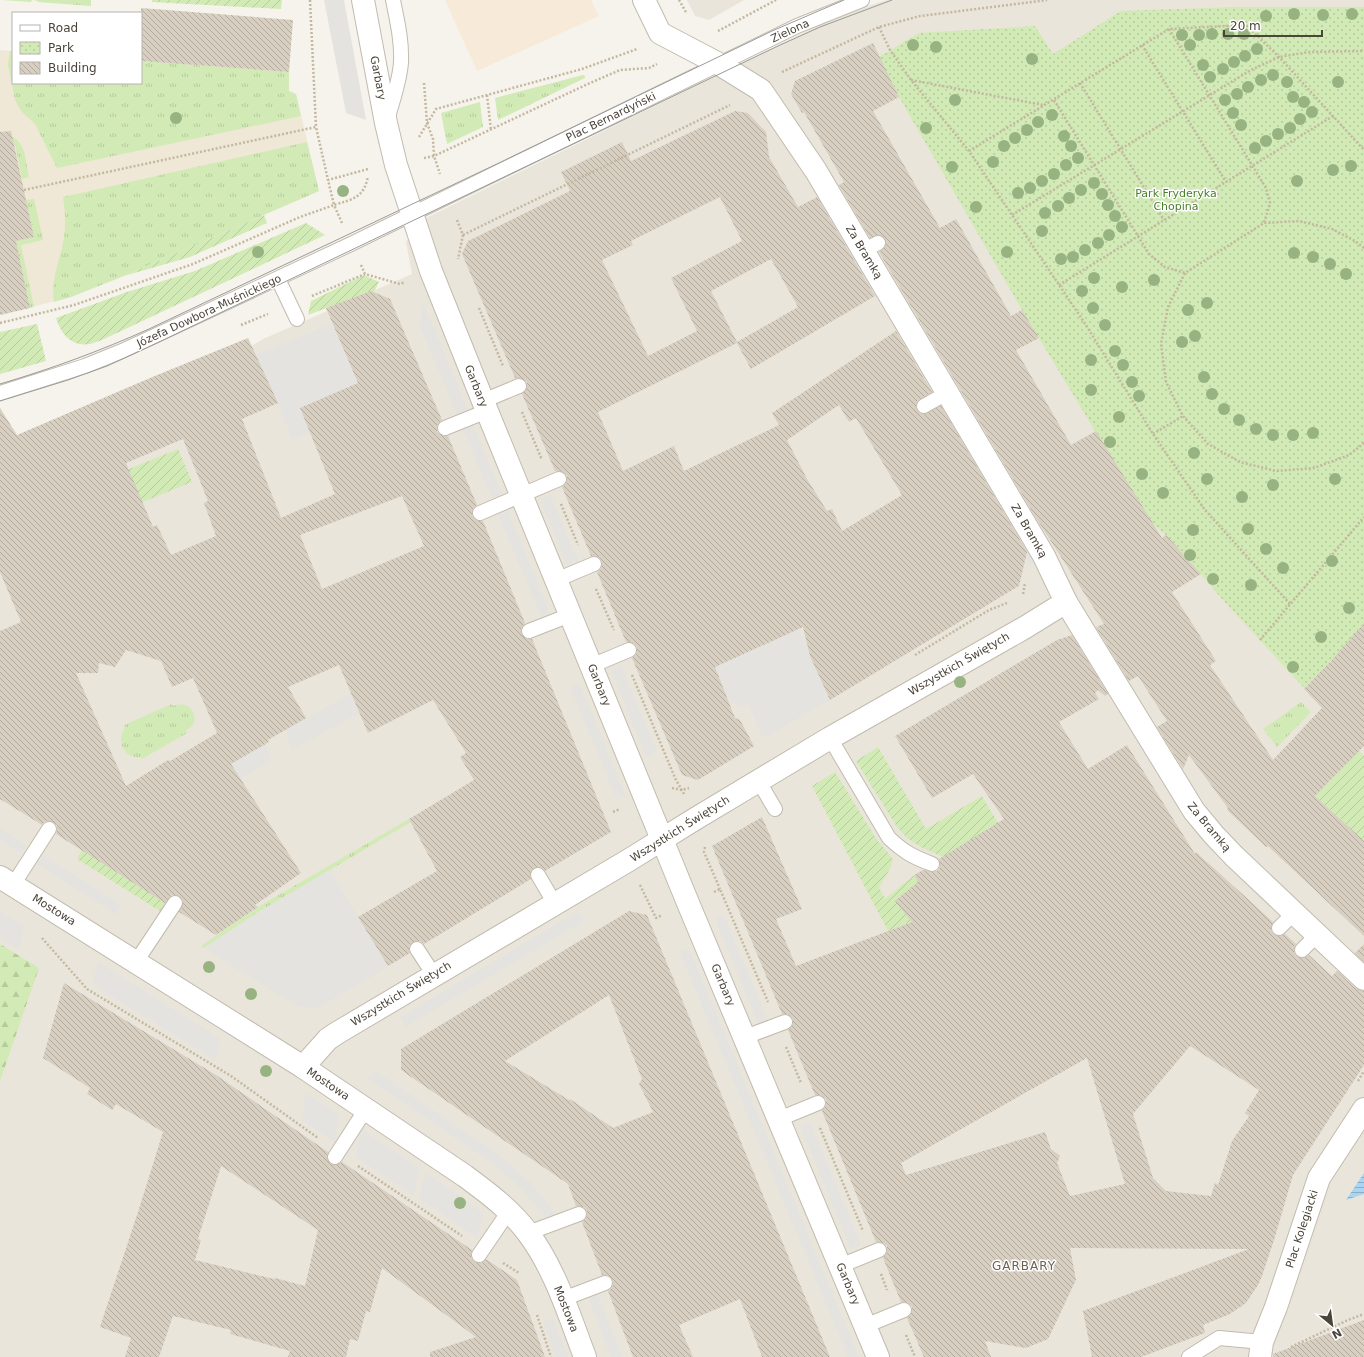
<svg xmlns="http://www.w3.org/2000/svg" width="1364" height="1357" font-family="'DejaVu Sans',sans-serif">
	<defs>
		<pattern id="grass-tufts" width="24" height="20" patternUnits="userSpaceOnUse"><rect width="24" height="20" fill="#d2eab5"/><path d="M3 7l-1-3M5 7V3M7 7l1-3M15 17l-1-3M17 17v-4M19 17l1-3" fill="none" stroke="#b6ca9c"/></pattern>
		<pattern id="forest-firs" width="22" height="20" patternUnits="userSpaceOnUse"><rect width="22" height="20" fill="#d2eab5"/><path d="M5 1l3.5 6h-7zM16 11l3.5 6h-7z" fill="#b6ca9c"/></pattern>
		<pattern id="park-dots" width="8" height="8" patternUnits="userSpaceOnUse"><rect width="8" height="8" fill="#d2eab5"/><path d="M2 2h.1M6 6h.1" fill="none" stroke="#b6ca9c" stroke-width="1.8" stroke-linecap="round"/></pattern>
		<pattern id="garden-furrows" width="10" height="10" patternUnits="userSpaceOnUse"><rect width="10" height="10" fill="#d2eab5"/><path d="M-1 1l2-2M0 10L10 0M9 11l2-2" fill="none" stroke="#b6ca9c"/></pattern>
		<pattern id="water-rules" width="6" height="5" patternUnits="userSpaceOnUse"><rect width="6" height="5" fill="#a9d4f2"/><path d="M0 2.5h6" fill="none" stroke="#8caec5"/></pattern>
		<pattern id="building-back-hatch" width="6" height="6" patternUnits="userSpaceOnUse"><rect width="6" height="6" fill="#d8cfc1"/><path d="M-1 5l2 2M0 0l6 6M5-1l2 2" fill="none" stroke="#b1aa9e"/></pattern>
	</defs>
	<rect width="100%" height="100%" fill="#f6f3ec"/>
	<g fill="#eae5da">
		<polygon points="687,0 744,0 709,20 695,16"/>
		<polygon points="887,0 1364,0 1364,1357 0,1357 0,499 263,339 412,274 406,242 418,222 842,14"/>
	</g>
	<polygon fill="#f7ead8" points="445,0 591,0 599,16 477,71"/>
	<polygon fill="#efe8d6" points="0,50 13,51 13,83 141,83 141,61 289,72 289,91 296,94 319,191 71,297 0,315"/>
	<g fill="url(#grass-tufts)">
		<polygon points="2,0 91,0 91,6 38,2 38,1 32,0 31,2"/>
		<polygon points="10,51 13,51 13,83 141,83 141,61 289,72 289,91 296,94 301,116 57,168 35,124 21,111 15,100 8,64"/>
		<polygon points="583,75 585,76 585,78 498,120 495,98"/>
		<polygon points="480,102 483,127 447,144 441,113"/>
		<path d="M0 133C27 137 24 155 29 177L22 179 15 145 0 148Z"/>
		<path d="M307 142 319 191 124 276 71 297 54 302C50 279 61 259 64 237 66 224 65 210 63 197Z"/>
		<polygon points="34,199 43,240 21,245 34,307 30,308 16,241 34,237 26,200"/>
		<polygon points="1301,702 1311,712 1277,747 1263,729"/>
		<path d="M172 704 173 706C177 705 181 703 185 705 193 707 198 720 192 726 190 728 188 729 186 730L187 733 142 759 141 757C123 759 116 740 125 727L124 725Z"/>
		<polygon points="409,819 411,822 257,913 204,948 201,946 258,907"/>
	</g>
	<polygon fill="url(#forest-firs)" points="0,944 39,968 0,1081"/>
	<polygon fill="url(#park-dots)" points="1234,7 1364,7 1364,626 1341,652 1339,651 1326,667 1325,667 1321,673 1304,688 1222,599 1201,574 1166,535 1154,525 1112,459 1022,310 899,97 879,57 919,33 1035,26 1053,54 1121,11"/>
	<g fill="url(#garden-furrows)">
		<polygon points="152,0 282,0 281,9 152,2"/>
		<polygon points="264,215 267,223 190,257 124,276"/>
		<path d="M306 223 325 235 119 332C110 336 99 342 90 344 71 347 61 334 56 318L127 292 195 271Z"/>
		<polygon points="364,275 379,282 374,292 371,291 308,315 311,301"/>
		<polygon points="37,324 46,361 0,374 0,332"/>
		<polygon points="178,449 192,482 52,539 39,506"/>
		<polygon points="878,747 926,829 982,796 998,823 943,857 919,846 907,838 897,827 856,761"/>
		<polygon points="1359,751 1364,756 1364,841 1315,796"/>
		<polygon points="835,772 877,840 893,859 891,867 879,887 885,899 914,875 935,912 888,931 812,786"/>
		<polygon points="82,850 165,903 160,911 77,859"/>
	</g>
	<g fill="#e5e3e0">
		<polygon points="324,0 344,0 366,120 346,113"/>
		<polygon points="824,199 879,294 871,299 816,204"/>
		<polygon points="423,302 468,410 457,415 419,324 422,312"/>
		<polygon points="333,323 369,408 322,399 308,404 310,433 293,440 256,355"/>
		<polygon points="946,407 1037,560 1029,565 938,412"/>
		<polygon points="472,423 502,494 492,498 462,427"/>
		<polygon points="550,494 578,561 567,565 540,499"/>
		<polygon points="507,508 550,613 541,617 497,512"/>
		<polygon points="798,629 807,645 810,656 830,700 768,736 762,736 748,703 738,707 736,702 730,704 714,667"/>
		<polygon points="621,666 657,752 646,757 611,670"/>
		<polygon points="579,683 626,796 617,800 570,687"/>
		<polygon points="351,694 360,713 291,750 286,729"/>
		<polygon points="266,743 271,761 182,813 189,786"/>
		<polygon points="0,828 27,845 21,854 0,840"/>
		<polygon points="43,855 121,905 116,914 37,864"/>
		<polygon points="330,870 388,967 318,1008 298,1007 204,948 257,913"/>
		<polygon points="578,911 584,921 406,1027 400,1017"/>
		<polygon points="0,912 24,926 19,950 0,938"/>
		<polygon points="724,915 768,1020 758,1024 715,919"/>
		<polygon points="689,948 859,1357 848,1357 679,951"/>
		<polygon points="98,962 221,1039 215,1060 92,984"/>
		<polygon points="374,1070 495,1152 517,1170 534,1186 556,1214 546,1218 525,1193 509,1177 489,1161 368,1079"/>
		<polygon points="305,1093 339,1114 335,1142 302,1120"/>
		<polygon points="810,1122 861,1245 851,1249 800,1126"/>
		<polygon points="361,1129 419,1168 414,1196 356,1157"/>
		<polygon points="425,1172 483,1213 477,1238 419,1198"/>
		<polygon points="598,1294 622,1357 611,1357 588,1297"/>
		<polygon points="553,1318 568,1357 556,1357 543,1322"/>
	</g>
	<polygon fill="url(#water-rules)" points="1364,1173 1364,1194 1346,1200"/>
	<g fill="url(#building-back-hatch)" fill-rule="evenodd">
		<polygon points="141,8 293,20 289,72 141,61"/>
		<polygon points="873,43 899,97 873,111 940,228 956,219 1011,316 1022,310 1039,338 1016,350 1071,445 1096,431 1162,538 1166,535 1201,574 1172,592 1216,661 1210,665 1273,760 1322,708 1304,689 1331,661 1364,623 1364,746 1315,796 1364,841 1364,936 1268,846 1266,847 1227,810 1228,808 1189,755 1183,769 1157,727 1167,721 1138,676 1129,681 1096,627 1104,624 1036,518 879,252 885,247 886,243 885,239 879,235 870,238 839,185 844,182 804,112 802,113 791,94 795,81"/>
		<path d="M735 111 748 113 766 132 769 157 798 207 817 197 875 296 751 369 737 343 598 412 623 471 674 446 684 471 779 425 772 413 896 331 932 392 917 401 916 406 917 410 920 413 924 414 941 406 1027 552 1019 586 830 700 810 656 803 627 715 667 735 718 740 720 754 746 698 780 682 775 632 658 636 655 637 647 634 643 626 642 597 572 601 569 602 561 599 557 591 556 562 487 566 484 567 480V475L560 471H555L522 394 525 391 527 387V382L520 378H515L462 254 468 241 570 191 561 172 622 142 631 161ZM720 197 742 241 671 278 697 331 648 356 602 260 633 245 631 241ZM771 259 798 307 737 342 711 291ZM839 405 849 422 856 418 902 495 842 531 832 509 827 511 807 479 787 440Z"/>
		<polygon points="11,131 34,237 16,241 30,308 0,315 0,132"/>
		<path d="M371 291 390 299 442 420 439 422 437 426V432L443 436H448L477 505 473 508 472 516 475 520 483 521 525 623 521 629V634L527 639H532L611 832 545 871 543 868 538 867 533 868 530 875 531 879 424 944 420 941 413 942 409 946 410 953 388 966 358 917 437 871 409 819 474 780 460 757 466 753 433 700 368 733 339 665 288 687 306 718 268 740 269 742 231 764 301 873 255 905 258 907 216 935 179 912 183 903 182 899 179 896 172 895 165 903 56 834 57 830V825L53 822 45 821 42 825 0 799V631L21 622 0 572V408L17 435 150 378 248 338 278 403 242 419 281 518 335 494 300 408 358 383 326 308ZM183 439 208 501 204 503 216 536 171 555 157 525 153 527 126 463ZM402 496 424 546 322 589 300 535ZM126 650 161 661 172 687 193 678 217 733 170 761 168 760 126 786 76 673H98L99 663 115 667Z"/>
		<path d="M1072 635 1108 694 1105 696 1098 690 1095 693 1099 699 1059 722 1088 769 1127 745 1195 854 1196 852 1273 922 1271 930 1273 934 1281 936 1285 934 1296 944 1294 947V952L1296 956 1304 958 1309 955 1332 976 1337 971 1355 988 1364 991V1065L1293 1175 1274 1240 1262 1276 1258 1285 1246 1303 1230 1314 1203 1325 1205 1333 1141 1357H1092L1083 1311 1249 1249 1070 1248 1076 1280 1048 1339 1026 1348 985 1341 991 1357H924L907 1318 912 1312V1306L906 1302H901L883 1258 887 1252V1246L884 1243 876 1242 822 1111 826 1105V1099L820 1095H815L788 1030 793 1024V1019L787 1014H782L712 846 762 817 802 909 776 919 796 966 912 922 895 901 918 882 914 875 923 870 933 872 937 871 940 867 939 859 1004 819 973 774 932 798 895 736 1057 640ZM1190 1046 1259 1090 1245 1113 1249 1116 1232 1141 1218 1185 1215 1183 1211 1196 1166 1191 1153 1178 1133 1114ZM1087 1058 1125 1184 1070 1196 1057 1163 1060 1156 1051 1149 1045 1132 906 1175 901 1163Z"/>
		<path d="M629 911 647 915 830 1357H762L740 1299 679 1325 693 1357H633L608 1291 611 1289 613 1285V1280L607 1275H602L582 1222 586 1219 587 1211 584 1207 576 1206 568 1184 401 1070V1049ZM609 995 642 1079 639 1084 653 1112 613 1128 570 1099 569 1100 505 1061Z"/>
		<polygon points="1364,944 1364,962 1355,953"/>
		<path d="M64 983 216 1075 328 1152 327 1157 330 1164 335 1165 342 1162 472 1250 471 1254V1258L475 1262 482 1263 486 1259 517 1280 545 1357H430V1352L476 1337 382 1268 370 1312 366 1311 358 1341 350 1339 346 1357H288L290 1351 230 1334 231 1330 173 1316 159 1357H125L131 1338 100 1327 138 1212 163 1132 116 1104 112 1110 87 1094 90 1088 43 1058ZM221 1166 318 1230 305 1286 275 1278 274 1279 195 1260 201 1240 198 1239Z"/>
		<polygon points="1364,1320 1364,1357 1273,1357 1273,1354"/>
	</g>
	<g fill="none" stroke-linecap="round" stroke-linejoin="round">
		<g stroke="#c2bbae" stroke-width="16">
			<g id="service">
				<path d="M388 117C393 99 400 80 401 62 402 41 397 20 393 0"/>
				<polyline points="863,251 878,243"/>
				<polyline points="278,279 297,319"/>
				<polyline points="0,393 85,366 122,351 189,320 351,244 797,26 862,0"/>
				<polyline points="483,401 519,386"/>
				<polyline points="924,406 947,393"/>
				<polyline points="445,428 487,411"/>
				<polyline points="480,513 559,479"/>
				<polyline points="556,580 594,564"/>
				<polyline points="529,631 570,615"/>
				<polyline points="591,666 629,650"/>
				<path d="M830 738 889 838C904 852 913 857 932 864"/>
				<polyline points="758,780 775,809"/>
				<polyline points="538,875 555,904"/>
				<polyline points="13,885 49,829"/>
				<polyline points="1279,928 1294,913"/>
				<polyline points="417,949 434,975"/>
				<polyline points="1302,950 1317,935"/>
				<polyline points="136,962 175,903"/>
				<polyline points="745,1037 785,1022"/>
				<polyline points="779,1119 818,1103"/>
				<polyline points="335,1157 366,1109"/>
				<polyline points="528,1233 579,1214"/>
				<polyline points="479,1255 509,1211"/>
				<polyline points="840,1266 879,1250"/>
				<polyline points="563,1299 605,1283"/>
				<polyline points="865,1326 904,1310"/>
				<polyline points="1189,1357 1219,1338 1262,1342"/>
			</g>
		</g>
		<g stroke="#c2bbae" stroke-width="24">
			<g id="minor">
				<polyline points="644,0 660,33 719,64 761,90 816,171 1044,556 1066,602 1194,811 1214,835 1234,856 1364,979"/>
				<polyline points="303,1067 328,1039 337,1033 629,860 695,819 830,738 1024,628 1066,602"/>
				<polyline points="1260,1357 1262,1342 1276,1307 1319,1178 1364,1109"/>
			</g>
		</g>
		<g stroke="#c2bbae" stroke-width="24">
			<g id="tertiary">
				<polyline points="363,0 386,123 396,165 431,271 487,411 688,903 878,1357"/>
				<path d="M0 877 303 1067 465 1176C488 1193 511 1210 528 1233 555 1269 569 1315 585 1357"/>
			</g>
		</g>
		<g stroke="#c4b79f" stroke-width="2.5" stroke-dasharray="2 2" stroke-linecap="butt">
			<polyline points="310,0 316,127"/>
			<polyline points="679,0 687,14"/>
			<polyline points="879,27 890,50 911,80 969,151 1084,322 1153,434 1205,510 1290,604"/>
			<polyline points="1169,29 1266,188 1270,203 1264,223"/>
			<polyline points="718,31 776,0"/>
			<polyline points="1142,45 1226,182"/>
			<polyline points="782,72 879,27 920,16 1047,0"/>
			<polyline points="911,80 1043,105"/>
			<polyline points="424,83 427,123 433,139 434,156 440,174"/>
			<polyline points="1080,83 1164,220"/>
			<polyline points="487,95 491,130"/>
			<polyline points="1054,100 1149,254 1165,267 1185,273"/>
			<polyline points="419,137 436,109 582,69 637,49"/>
			<polyline points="969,151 1169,29 1246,25 1279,57 1364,150"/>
			<polyline points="424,158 434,156 590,83 620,70 649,68 657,64"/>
			<polyline points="24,190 316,127 328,180"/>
			<polyline points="1012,215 1251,70 1279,57 1309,52 1364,51"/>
			<polyline points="457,220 463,235 458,259"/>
			<path d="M342 223 334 205C353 199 364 198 368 176"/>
			<polyline points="463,235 730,105"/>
			<polyline points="1364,248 1355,241 1332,229 1299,221 1264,223 1185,273 1168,307 1161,344 1166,382 1183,416 1208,444 1240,462 1276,471 1314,468 1349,455 1364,443"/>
			<polyline points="361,265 365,274 400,284 405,282"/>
			<polyline points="1059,285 1333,116"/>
			<polyline points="312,296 365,274"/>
			<polyline points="479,308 503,366"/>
			<polyline points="0,323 74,305 193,264 300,217 334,205 328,180 368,169"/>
			<polyline points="241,325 268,314"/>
			<polyline points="522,412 542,460"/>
			<polyline points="1153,434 1183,416"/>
			<polyline points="561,504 578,545"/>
			<polyline points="596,589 614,630"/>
			<polyline points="1023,594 1025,583"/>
			<polyline points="1260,640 1364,517"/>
			<polyline points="915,655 989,610 1007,603"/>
			<polyline points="632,675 675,778 684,794"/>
			<polyline points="672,788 682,790 689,788"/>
			<polyline points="613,812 620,809"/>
			<polyline points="705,847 704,852 720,889"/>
			<polyline points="640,885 656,918 662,915"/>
			<polyline points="714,892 720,889 768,1002"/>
			<polyline points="42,938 87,989 231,1076 318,1138"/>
			<polyline points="786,1047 801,1083"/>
			<polyline points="1358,1081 1364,1071"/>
			<polyline points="820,1128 863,1231"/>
			<polyline points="358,1166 462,1236"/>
			<polyline points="503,1263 519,1273"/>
			<polyline points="881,1274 887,1290"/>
			<polyline points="537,1315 551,1357"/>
			<polyline points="906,1335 915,1357"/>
			<polyline points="1291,1347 1348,1320 1364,1314"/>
		</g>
		<use href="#service" stroke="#fff" stroke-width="14"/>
		<use href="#minor" stroke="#fff" stroke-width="22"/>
		<use href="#tertiary" stroke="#fff" stroke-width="22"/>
		<g stroke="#9a9a9a" stroke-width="1">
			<path d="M0 384C51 369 100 351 149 329L501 162 772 31 844 0"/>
			<polyline points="0,401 68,380 107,366 155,344 778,46 820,27 892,0"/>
		</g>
	</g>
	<g fill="#97b381">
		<circle cx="1294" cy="14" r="6"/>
		<circle cx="1352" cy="14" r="6"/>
		<circle cx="1323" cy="15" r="6"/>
		<circle cx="1266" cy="16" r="6"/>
		<circle cx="1212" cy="34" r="6"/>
		<circle cx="1228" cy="34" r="6"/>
		<circle cx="1244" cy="34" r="6"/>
		<circle cx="1182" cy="35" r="6"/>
		<circle cx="1199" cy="35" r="6"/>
		<circle cx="913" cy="45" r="6"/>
		<circle cx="1190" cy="45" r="6"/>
		<circle cx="936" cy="47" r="6"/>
		<circle cx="1257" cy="49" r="6"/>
		<circle cx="1245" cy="56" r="6"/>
		<circle cx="1032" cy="59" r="6"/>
		<circle cx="1234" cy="62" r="6"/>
		<circle cx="1203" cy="65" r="6"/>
		<circle cx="1223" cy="69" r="6"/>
		<circle cx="1273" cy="75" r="6"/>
		<circle cx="1210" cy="77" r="6"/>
		<circle cx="1261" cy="80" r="6"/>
		<circle cx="1287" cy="82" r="6"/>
		<circle cx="1338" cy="82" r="6"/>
		<circle cx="1248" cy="87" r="6"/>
		<circle cx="1237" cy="94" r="6"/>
		<circle cx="1293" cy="97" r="6"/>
		<circle cx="955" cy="100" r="6"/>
		<circle cx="1225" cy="100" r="6"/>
		<circle cx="1304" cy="102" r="6"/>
		<circle cx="1312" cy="112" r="6"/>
		<circle cx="1233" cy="113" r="6"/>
		<circle cx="1052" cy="115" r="6"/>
		<circle cx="176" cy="118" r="6"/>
		<circle cx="1300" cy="119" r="6"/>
		<circle cx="1038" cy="122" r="6"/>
		<circle cx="1241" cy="125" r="6"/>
		<circle cx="926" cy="128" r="6"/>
		<circle cx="1290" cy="128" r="6"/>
		<circle cx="1027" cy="130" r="6"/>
		<circle cx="1278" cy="134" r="6"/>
		<circle cx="1064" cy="136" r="6"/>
		<circle cx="1015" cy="138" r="6"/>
		<circle cx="1266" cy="141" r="6"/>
		<circle cx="1004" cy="146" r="6"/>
		<circle cx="1071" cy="146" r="6"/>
		<circle cx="1255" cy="148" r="6"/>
		<circle cx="1078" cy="158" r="6"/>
		<circle cx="993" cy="162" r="6"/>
		<circle cx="1066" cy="165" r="6"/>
		<circle cx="1351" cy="166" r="6"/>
		<circle cx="952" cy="167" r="6"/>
		<circle cx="1333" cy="170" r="6"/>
		<circle cx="1054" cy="174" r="6"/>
		<circle cx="1042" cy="181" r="6"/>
		<circle cx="1297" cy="181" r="6"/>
		<circle cx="1094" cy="183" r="6"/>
		<circle cx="1030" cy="188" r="6"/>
		<circle cx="1081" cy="190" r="6"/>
		<circle cx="343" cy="191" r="6"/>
		<circle cx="1018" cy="193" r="6"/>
		<circle cx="1102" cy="194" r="6"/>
		<circle cx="1069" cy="198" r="6"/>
		<circle cx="1108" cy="205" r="6"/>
		<circle cx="1058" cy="206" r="6"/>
		<circle cx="976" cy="207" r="6"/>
		<circle cx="1045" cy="213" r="6"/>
		<circle cx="1115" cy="216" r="6"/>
		<circle cx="1122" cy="227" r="6"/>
		<circle cx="1042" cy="231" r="6"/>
		<circle cx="1109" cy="235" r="6"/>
		<circle cx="1098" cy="243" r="6"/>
		<circle cx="1085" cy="250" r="6"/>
		<circle cx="258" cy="252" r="6"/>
		<circle cx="1007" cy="252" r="6"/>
		<circle cx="1294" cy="253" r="6"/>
		<circle cx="1073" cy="257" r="6"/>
		<circle cx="1313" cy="257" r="6"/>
		<circle cx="1061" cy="259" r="6"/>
		<circle cx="1330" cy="264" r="6"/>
		<circle cx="1346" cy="274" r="6"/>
		<circle cx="1094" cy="278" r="6"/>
		<circle cx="1154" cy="280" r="6"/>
		<circle cx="1122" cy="287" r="6"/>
		<circle cx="1082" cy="291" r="6"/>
		<circle cx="1207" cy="303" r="6"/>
		<circle cx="1093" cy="308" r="6"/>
		<circle cx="1188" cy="310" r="6"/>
		<circle cx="1105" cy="325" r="6"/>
		<circle cx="1195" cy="336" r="6"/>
		<circle cx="1182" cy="342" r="6"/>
		<circle cx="1115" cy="351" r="6"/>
		<circle cx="1091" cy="360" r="6"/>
		<circle cx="1123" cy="365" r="6"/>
		<circle cx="1204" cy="377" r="6"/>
		<circle cx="1132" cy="382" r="6"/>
		<circle cx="1091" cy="390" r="6"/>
		<circle cx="1212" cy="394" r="6"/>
		<circle cx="1139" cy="396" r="6"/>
		<circle cx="1224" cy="409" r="6"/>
		<circle cx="1119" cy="417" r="6"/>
		<circle cx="1239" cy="420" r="6"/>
		<circle cx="1256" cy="429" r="6"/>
		<circle cx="1313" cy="433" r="6"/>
		<circle cx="1273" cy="435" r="6"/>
		<circle cx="1293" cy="435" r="6"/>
		<circle cx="1110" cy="442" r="6"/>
		<circle cx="1194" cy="453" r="6"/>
		<circle cx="1142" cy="474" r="6"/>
		<circle cx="1207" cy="479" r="6"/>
		<circle cx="1335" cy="479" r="6"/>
		<circle cx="1273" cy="485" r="6"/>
		<circle cx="1163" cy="493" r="6"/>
		<circle cx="1242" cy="497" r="6"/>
		<circle cx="1248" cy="529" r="6"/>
		<circle cx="1193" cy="530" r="6"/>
		<circle cx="1266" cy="549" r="6"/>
		<circle cx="1190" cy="555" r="6"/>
		<circle cx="1332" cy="561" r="6"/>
		<circle cx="1283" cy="568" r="6"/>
		<circle cx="1213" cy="579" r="6"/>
		<circle cx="1251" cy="585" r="6"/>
		<circle cx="1349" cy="608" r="6"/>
		<circle cx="1321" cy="637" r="6"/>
		<circle cx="1293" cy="667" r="6"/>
		<circle cx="960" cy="682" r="6"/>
		<circle cx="209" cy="967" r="6"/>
		<circle cx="251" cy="994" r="6"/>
		<circle cx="266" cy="1071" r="6"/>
		<circle cx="460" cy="1203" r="6"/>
	</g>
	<g text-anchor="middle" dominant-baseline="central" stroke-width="3" stroke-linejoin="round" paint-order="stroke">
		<g font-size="11" fill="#4b4439" stroke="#fff">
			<text transform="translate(790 31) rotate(-25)">Zielona</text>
			<text transform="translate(378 78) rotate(79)">Garbary</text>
			<text transform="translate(611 117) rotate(-26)">Plac Bernardyński</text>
			<text transform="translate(864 252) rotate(59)">Za Bramką</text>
			<text transform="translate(209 311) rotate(-25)">Józefa Dowbora-Muśnickiego</text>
			<text transform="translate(476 386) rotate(68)">Garbary</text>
			<text transform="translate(1029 531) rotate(60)">Za Bramką</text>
			<text transform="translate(959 664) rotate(-30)">Wszystkich Świętych</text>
			<text transform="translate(599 685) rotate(68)">Garbary</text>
			<text transform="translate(1209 827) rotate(50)">Za Bramką</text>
			<text transform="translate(680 829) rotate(-32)">Wszystkich Świętych</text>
			<text transform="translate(54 910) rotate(32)">Mostowa</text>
			<text transform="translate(723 985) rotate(67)">Garbary</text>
			<text transform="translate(401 994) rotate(-31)">Wszystkich Świętych</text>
			<text transform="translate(328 1084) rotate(34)">Mostowa</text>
			<text transform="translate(1302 1229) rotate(-72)">Plac Kolegiacki</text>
			<text transform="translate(848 1284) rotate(67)">Garbary</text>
			<text transform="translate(566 1309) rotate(68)">Mostowa</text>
		</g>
		<g font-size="11" fill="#4a7f2a" stroke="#fff">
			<text x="1176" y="193">Park Fryderyka<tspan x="1176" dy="13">Chopina</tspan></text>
		</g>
		<g font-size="12" letter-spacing="1" fill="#6e6250" stroke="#fff">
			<text x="1024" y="1266">GARBARY</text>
		</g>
	</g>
	<rect x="12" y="12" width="130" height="72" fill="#ffffff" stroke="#b7b4b0"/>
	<rect x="20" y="25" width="20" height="6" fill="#ffffff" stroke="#b7b4b0"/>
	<text x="48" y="32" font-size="12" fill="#4b4439">Road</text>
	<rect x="20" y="42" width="20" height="12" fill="url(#park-dots)" stroke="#b7b4b0"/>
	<text x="48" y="52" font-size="12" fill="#4b4439">Park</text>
	<rect x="20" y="62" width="20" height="12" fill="url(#building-back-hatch)" stroke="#b7b4b0"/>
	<text x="48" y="72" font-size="12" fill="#4b4439">Building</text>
	<g transform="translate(1332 1325) rotate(151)" stroke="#ffffff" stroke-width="3" paint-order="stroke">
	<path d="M0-3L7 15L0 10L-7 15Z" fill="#4b4439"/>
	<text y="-6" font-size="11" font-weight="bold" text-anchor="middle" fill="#4b4439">N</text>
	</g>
	<path d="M1224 30v6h98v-6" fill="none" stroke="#4b4439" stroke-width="2"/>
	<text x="1230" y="30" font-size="12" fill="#4b4439" stroke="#ffffff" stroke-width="3" paint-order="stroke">20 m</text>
</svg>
